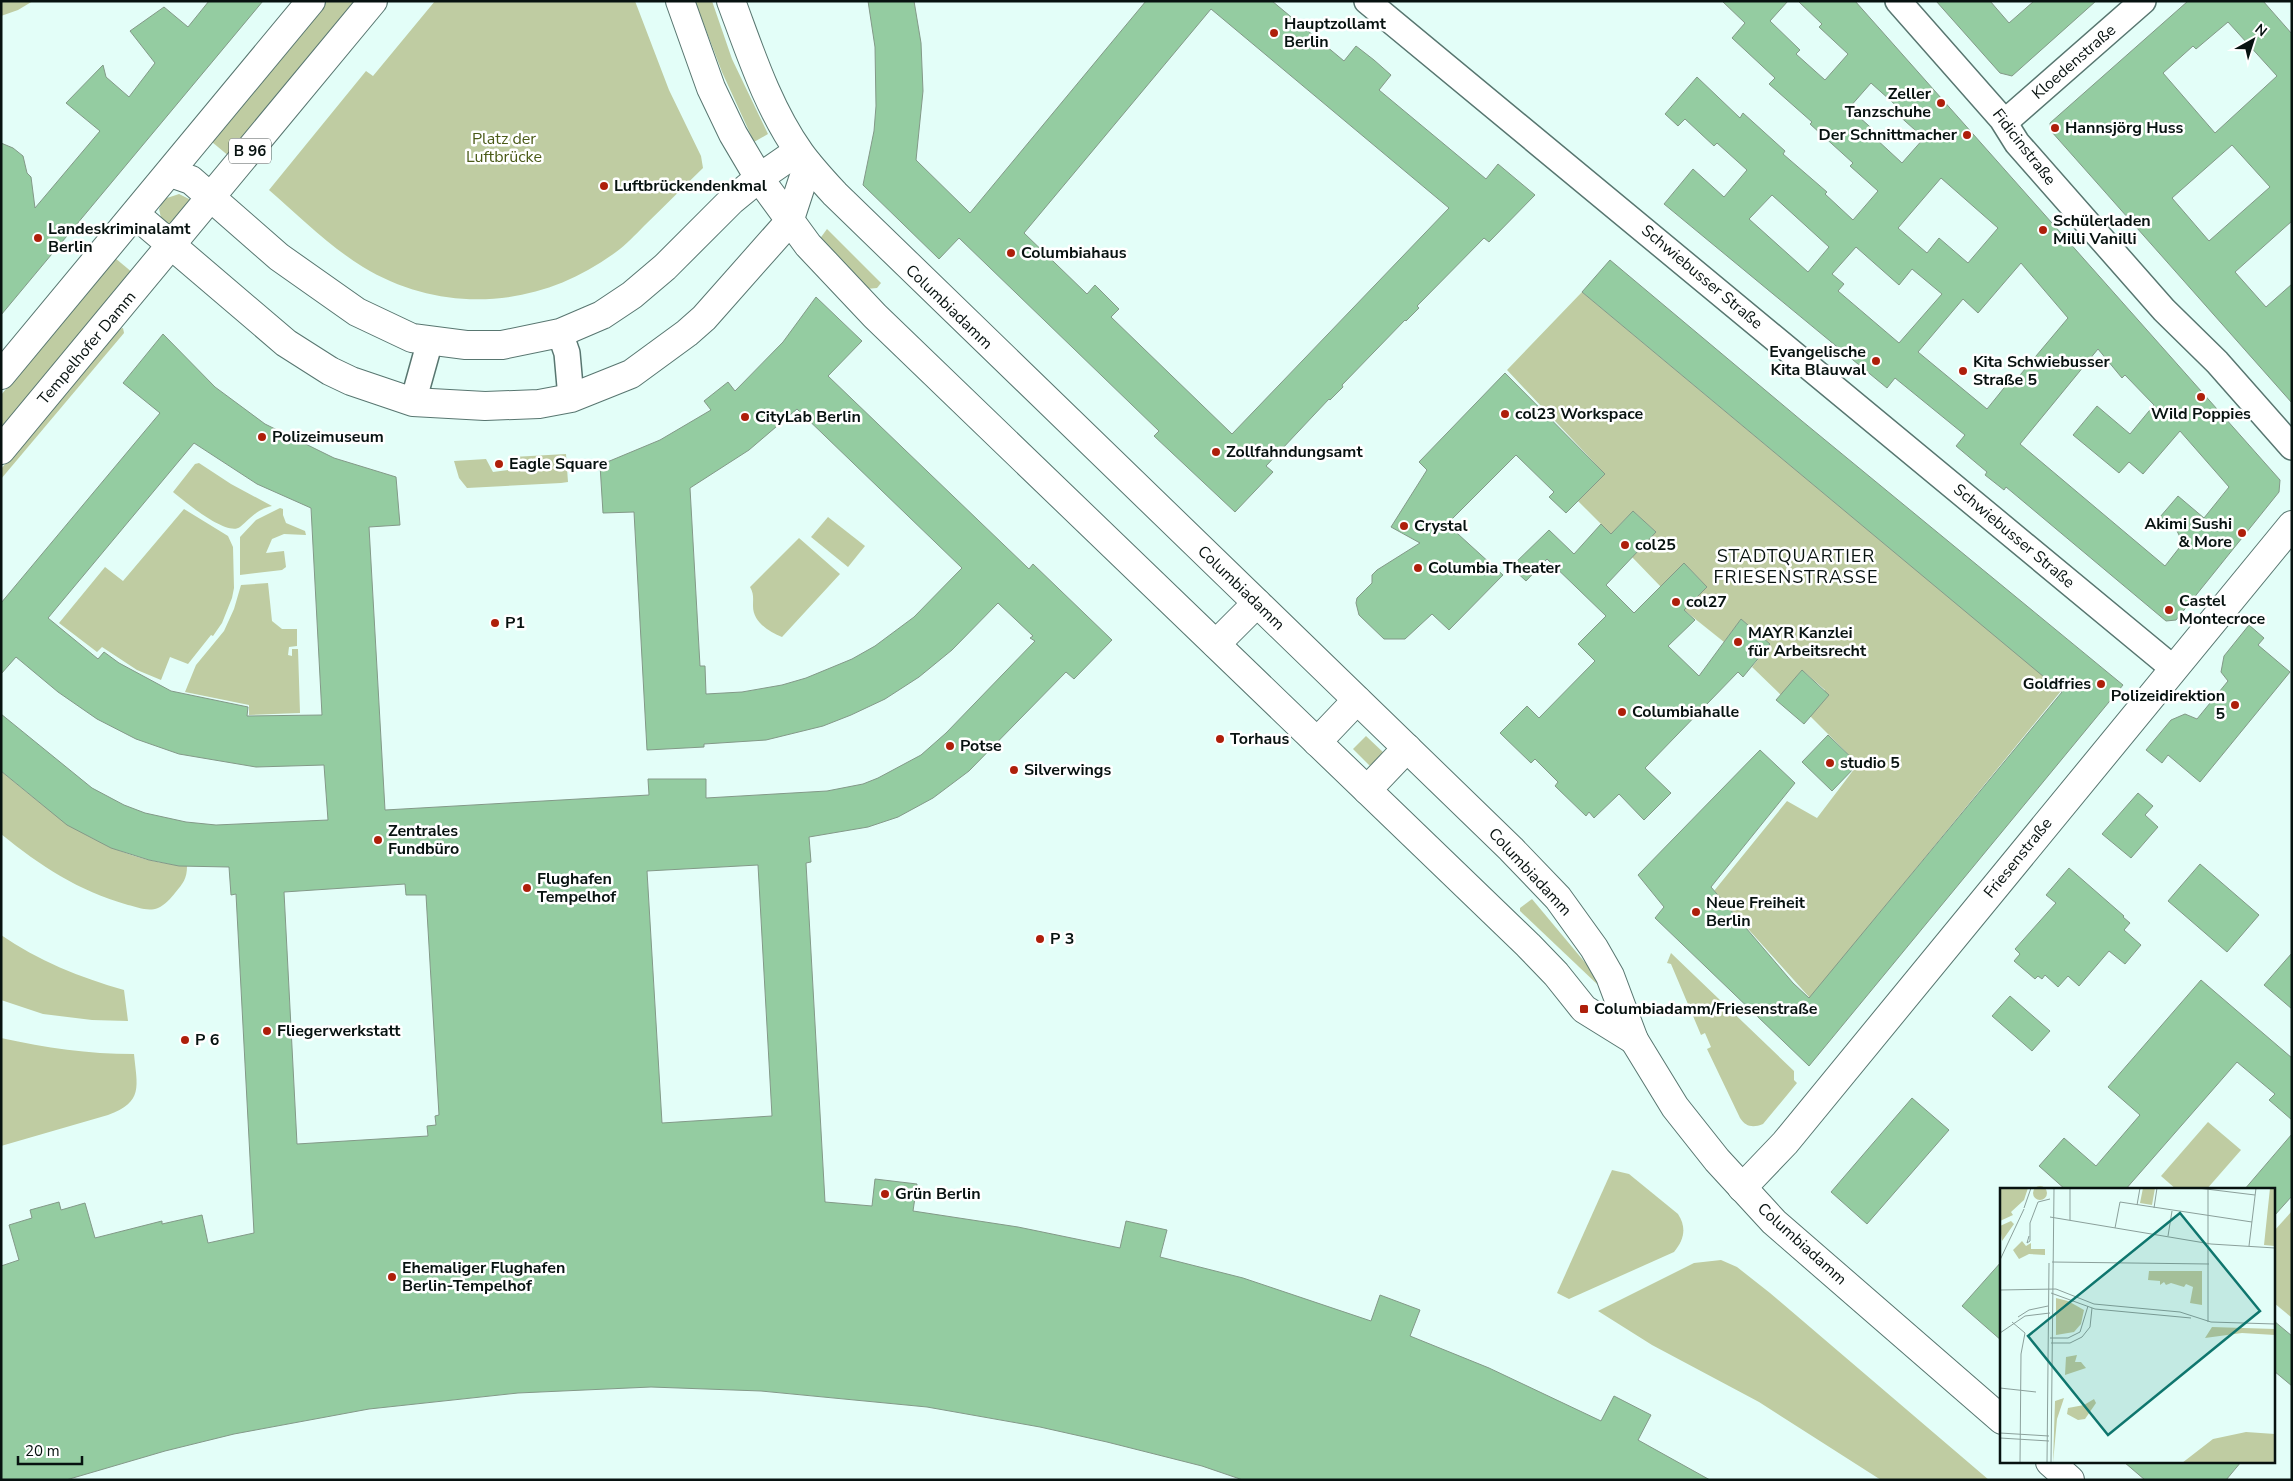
<svg xmlns="http://www.w3.org/2000/svg" width="2293" height="1481" font-family="'Nunito Sans',sans-serif">
	<rect width="100%" height="100%" fill="#e3fef8"/>
	<g fill="#bfcca2">
		<polygon points="1,1 33,1 18,10 1,16"/>
		<polygon points="325,1 356,1 230,157 212,142"/>
		<path d="M435 1H635L669 90 701 156 703 168C683 187 664 207 644 226 635 235 626 245 616 252 541 308 444 316 363 267 329 246 299 216 269 190L366 71 373 76Z"/>
		<polygon points="695,1 712,1 732,59 768,134 754,142 722,72"/>
		<polygon points="179,194 191,200 171,227 162,222 159,209 164,199"/>
		<polygon points="827,229 881,283 877,288 866,289 819,240"/>
		<polygon points="115,258 133,273 1,431 1,395"/>
		<polygon points="1582,292 2061,691 1810,998 1714,891 1787,801 1817,818 1858,764 1807,713 1825,690 1802,670 1782,696 1752,667 1770,644 1741,619 1724,642 1684,610 1707,587 1685,564 1661,587 1632,557 1656,532 1633,511 1611,534 1578,501 1605,474 1507,370"/>
		<polygon points="123,328 124,333 1,479 1,469 119,329"/>
		<polygon points="566,454 568,482 561,483 467,488 459,478 454,461 486,459 493,472 508,470 513,457"/>
		<path d="M199 463 231 484 272 506C257 509 251 518 240 527 227 537 184 501 173 492L195 464Z"/>
		<polygon points="280,508 283,509 283,515 286,523 305,531 306,535 284,534 272,539 266,553 284,551 286,567 282,570 240,575 240,537 256,520"/>
		<polygon points="184,509 228,536 233,547 234,588 232,598 222,623 213,636 211,635 188,664 170,657 161,680 137,670 102,647 97,652 59,623 105,567 123,581"/>
		<polygon points="828,517 865,546 848,567 811,537"/>
		<path d="M799 538 840 574 782 637C769 632 753 622 753 606 753 598 754 594 750 587Z"/>
		<polygon points="268,583 272,621 282,629 297,629 297,646 289,647 288,655 292,656 292,649 298,649 300,713 249,715 249,705 185,692 196,665 224,631 234,609 241,585"/>
		<polygon points="1366,736 1385,754 1372,768 1353,749"/>
		<path d="M1 771C60 820 108 860 187 866 187 879 183 883 175 893 171 898 165 905 158 908 148 912 137 907 128 905 77 890 42 867 1 834Z"/>
		<polygon points="1532,899 1598,978 1597,984 1520,911 1520,908"/>
		<path d="M1 935C37 960 81 978 124 990L128 1021 92 1020 43 1014 1 1000Z"/>
		<path d="M1671 953 1794 1071V1080L1797 1083 1763 1124C1753 1128 1746 1127 1740 1118L1707 1049 1711 1047 1705 1033 1701 1035 1671 964 1667 963Z"/>
		<path d="M1 1038C47 1048 87 1054 134 1054 137 1086 144 1102 108 1115L1 1146Z"/>
		<polygon points="2208,1122 2241,1150 2206,1190 2177,1190 2161,1176"/>
		<path d="M1612 1170 1629 1174 1678 1214C1687 1228 1684 1240 1674 1252L1569 1299 1557 1293Z"/>
		<polygon points="2292,1211 2292,1316 2291,1317 2274,1303 2274,1231"/>
		<polygon points="1721,1260 1737,1267 1770,1293 1989,1480 1881,1480 1759,1402 1652,1345 1598,1311 1694,1263"/>
	</g>
	<g fill="#94cca1" stroke="#839988" fill-rule="evenodd">
		<polygon points="209,1 263,1 1,315 1,143 13,148 23,156 27,173 31,177 35,208 100,131 66,103 103,65 106,77 129,97 155,63 130,31 164,7 188,27"/>
		<path d="M868 1H914L921 43 923 91 916 160 970 213 1146 1H1272L1344 61 1356 46 1374 60 1391 75 1379 90 1486 179 1498 164 1535 195 1489 242 1484 238 1417 306 1419 308 1406 321 1405 320 1342 385 1343 387 1330 400 1329 399 1266 466 1273 472 1235 512 1154 436 1159 431 959 238 939 259 863 185 874 131 876 106 875 47ZM1211 9 1449 208 1232 434 1111 317 1119 309 1095 285 1087 294 1024 233Z"/>
		<path d="M1722 1H1788L1770 21 1800 50 1796 54 1825 80 1848 54 1819 27 1822 24 1798 1H1855L2280 480 2279 492 2176 620 2166 621 2006 487 2004 490 1985 475 1987 472 1956 446 1965 435 1895 378 1887 388 1664 204 1693 169 1724 197 1747 170 1717 143 1714 146 1685 119 1678 126 1665 114 1697 77 1740 118 1743 113 1785 151 1783 154 1827 192 1825 194 1853 220 1878 191 1850 166 1853 163 1810 124 1812 122 1769 84 1775 78 1732 38 1745 23ZM1871 83 1900 109 1896 113 1924 138 1902 163 1875 138 1878 134 1849 108ZM1941 178 1998 228 1968 263 1939 238 1927 253 1898 228ZM1772 195 1829 247 1808 272 1749 219ZM1856 247 1899 285 1912 269 1942 294 1899 343 1838 291 1844 284 1832 274ZM2021 263 2068 318 2015 381 2012 378 1987 409 1918 352 1963 299 1978 313ZM2098 349 2122 378 2125 375 2154 405 2130 434 2097 406 2073 435 2119 473 2129 462 2143 474 2180 431 2229 487 2204 518 2178 496 2160 517 2177 531 2183 543 2165 566 2020 444Z"/>
		<polygon points="1936,1 1990,1 2009,23 2034,1 2096,1 2012,76 2000,73"/>
		<path d="M2188 1H2263L2292 34V221L2235 272 2266 307 2292 284V403L2051 131 2050 123ZM2228 22 2277 76 2215 133 2163 73 2193 46 2196 49ZM2232 145 2270 187 2209 241 2172 198Z"/>
		<polygon points="1610,260 1802,421 2123,685 1809,1066 1655,918 1664,907 1638,875 1760,750 1795,783 1711,887 1793,983 1809,998 2062,692 1582,292"/>
		<path d="M816 297 862 341 828 376 1029 569 1033 564 1112 640 1074 679 1066 672 969 771 933 798 898 817 868 827 809 837 811 862 806 863 825 1202 872 1206 875 1179 917 1184 913 1211 1018 1227 1120 1248 1126 1221 1167 1230 1160 1257 1243 1278 1371 1321 1380 1295 1420 1310 1410 1336 1489 1368 1601 1421 1614 1396 1651 1415 1638 1440 1710 1480H1243L1202 1466 1107 1442 1040 1427 927 1407 761 1391 651 1387 518 1393 369 1409 234 1434 165 1451 66 1480H1V1266L19 1260 9 1225 32 1218 30 1210 59 1202 61 1210 85 1203 95 1238 162 1221V1224L202 1215 208 1243 254 1233 236 894 231 895 229 867 179 866 149 860 111 848 67 825 1 771V714L92 788 124 805 145 813 186 822 216 825 328 820 324 765 256 767 179 754 136 739 97 719 58 692 16 657 1 674V603L160 413 123 383 163 334 215 387 265 424 334 458 396 477 400 525 369 527 385 810 649 795 648 779H706V798L827 791 863 784 878 778 921 755 946 733 1035 641 1030 638 1033 636 998 603 952 650 919 677 885 699 851 715 823 726 766 740 704 744V747L647 750 634 512 603 513 600 465 660 440 711 410 704 401 728 382 735 391 783 342ZM797 409 962 568 914 617 875 646 852 659 806 678 782 685 742 692 706 694 705 666H700L690 488 749 450ZM194 443 257 484 311 508 322 715 247 716 248 707 171 691 119 663 104 652 98 659 48 618ZM758 865 772 1116 662 1123 647 871ZM405 884 406 895H426L439 1115 435 1116 436 1125 427 1126 428 1136 297 1144 284 892Z"/>
		<polygon points="1505,373 1605,474 1566,513 1549,497 1554,492 1516,455 1447,524 1503,575 1449,630 1432,614 1405,639 1384,639 1359,615 1356,603 1357,598 1372,583 1372,575 1377,570 1420,543 1391,527 1427,470 1419,462"/>
		<polygon points="1633,511 1656,532 1606,585 1634,613 1684,563 1707,587 1684,610 1695,620 1668,646 1699,676 1741,619 1770,644 1743,677 1738,672 1645,768 1671,793 1644,820 1619,794 1594,818 1589,812 1586,816 1555,786 1558,782 1535,759 1531,763 1500,733 1527,706 1539,718 1595,661 1578,644 1606,616 1547,559 1526,581 1511,567 1549,530 1574,554 1601,524 1611,534"/>
		<polygon points="2249,625 2264,638 2258,645 2290,672 2200,782 2168,755 2162,763 2146,750 2171,720 2185,714 2197,719 2228,681 2221,672 2224,656"/>
		<polygon points="1802,670 1829,695 1804,724 1776,700"/>
		<polygon points="1828,735 1858,764 1832,791 1802,762"/>
		<polygon points="2138,793 2153,806 2145,815 2158,827 2131,858 2102,834"/>
		<polygon points="2200,864 2259,915 2227,952 2168,901"/>
		<polygon points="2069,868 2124,916 2123,917 2130,923 2124,930 2141,945 2125,964 2109,951 2079,986 2068,976 2058,987 2045,975 2042,979 2038,976 2035,979 2014,961 2020,954 2015,949 2056,903 2046,895"/>
		<polygon points="2292,953 2292,1009 2264,985"/>
		<polygon points="2201,980 2292,1058 2292,1120 2269,1100 2275,1094 2237,1062 2125,1190 2066,1190 2039,1166 2064,1138 2096,1166 2140,1115 2108,1087"/>
		<polygon points="2010,996 2050,1031 2032,1051 1992,1016"/>
		<polygon points="1912,1098 1949,1130 1867,1224 1831,1192"/>
		<polygon points="2292,1134 2292,1196 2274,1216 2274,1190 2244,1190"/>
		<polygon points="2002,1261 2002,1341 1962,1306"/>
		<polygon points="2274,1321 2292,1336 2292,1386 2274,1371"/>
		<polygon points="2124,1462 2241,1462 2226,1480 2145,1480"/>
	</g>
	<g fill="none" stroke-linecap="round" stroke-linejoin="round">
		<g stroke="#587670" stroke-width="28">
			<g id="street">
				<polyline points="1367,1 2174,669"/>
				<polyline points="1898,1 2002,119 2017,143 2164,310 2217,362 2292,447"/>
				<polyline points="2005,122 2143,1"/>
				<polyline points="560,333 567,353 571,398"/>
				<polyline points="413,402 430,341"/>
			</g>
		</g>
		<g stroke="#587670" stroke-width="30">
			<g id="secondary">
				<polyline points="680,1 711,88 733,134 759,178 808,245 875,316 1528,945 1556,974 1584,1009 1634,1040"/>
				<path d="M731 1C750 52 768 108 800 153 810 167 823 181 835 194L1511 849 1558 898 1594 948 1610 976 1634 1040 1675 1107 1717 1160 1774 1222 2002 1420"/>
				<polyline points="171,173 191,180 279,257 357,312 412,338 466,345 502,345 560,333 602,315 632,295 665,267 731,201 759,178 798,151"/>
				<polyline points="136,215 286,343 330,371 351,381 413,402 485,406 539,404 571,398 631,374 687,333 704,318 789,222 808,164"/>
				<polyline points="1216,644 1257,603"/>
				<polyline points="1317,742 1357,700"/>
				<polyline points="1367,790 1407,748"/>
				<polyline points="1742,1188 1785,1143 2292,525"/>
				<polyline points="2050,1462 2070,1480"/>
			</g>
		</g>
		<g stroke="#587670" stroke-width="30">
			<g id="primary">
				<polyline points="1,375 311,1"/>
				<polyline points="1,450 373,1"/>
			</g>
		</g>
		<use href="#street" stroke="#fff" stroke-width="25"/>
		<use href="#secondary" stroke="#fff" stroke-width="28"/>
		<use href="#primary" stroke="#fff" stroke-width="28"/>
	</g>
	<g fill="#ae1f0a" stroke="#fff" stroke-width="2">
		<circle cx="1274" cy="33" r="5"/>
		<circle cx="1941" cy="103" r="5"/>
		<circle cx="2055" cy="128" r="5"/>
		<circle cx="1967" cy="135" r="5"/>
		<circle cx="604" cy="186" r="5"/>
		<circle cx="2043" cy="230" r="5"/>
		<circle cx="38" cy="238" r="5"/>
		<circle cx="1011" cy="253" r="5"/>
		<circle cx="1876" cy="361" r="5"/>
		<circle cx="1963" cy="371" r="5"/>
		<circle cx="2201" cy="397" r="5"/>
		<circle cx="1505" cy="414" r="5"/>
		<circle cx="745" cy="417" r="5"/>
		<circle cx="262" cy="437" r="5"/>
		<circle cx="1216" cy="452" r="5"/>
		<circle cx="499" cy="464" r="5"/>
		<circle cx="1404" cy="526" r="5"/>
		<circle cx="2242" cy="533" r="5"/>
		<circle cx="1625" cy="545" r="5"/>
		<circle cx="1418" cy="568" r="5"/>
		<circle cx="1676" cy="602" r="5"/>
		<circle cx="2169" cy="610" r="5"/>
		<circle cx="495" cy="623" r="5"/>
		<circle cx="1738" cy="642" r="5"/>
		<circle cx="2101" cy="684" r="5"/>
		<circle cx="2235" cy="705" r="5"/>
		<circle cx="1622" cy="712" r="5"/>
		<circle cx="1220" cy="739" r="5"/>
		<circle cx="950" cy="746" r="5"/>
		<circle cx="1830" cy="763" r="5"/>
		<circle cx="1014" cy="770" r="5"/>
		<circle cx="378" cy="840" r="5"/>
		<circle cx="527" cy="888" r="5"/>
		<circle cx="1696" cy="912" r="5"/>
		<circle cx="1040" cy="939" r="5"/>
		<rect x="1579" y="1004" width="10" height="10" rx="2.5"/>
		<circle cx="267" cy="1031" r="5"/>
		<circle cx="185" cy="1040" r="5"/>
		<circle cx="885" cy="1194" r="5"/>
		<circle cx="392" cy="1277" r="5"/>
	</g>
	<g text-anchor="middle" dominant-baseline="central" stroke-width="5" stroke-linejoin="round" paint-order="stroke">
		<rect fill="#fff" stroke="#515958" stroke-width="1" x="229" y="138.5" width="42" height="25" rx="4"/>
		<g font-size="15" font-weight="bold" fill="#071210">
			<text x="250" y="151">B 96</text>
		</g>
		<g font-size="16" font-weight="bold" fill="#071210" stroke="#fff" text-anchor="start">
			<text x="1284" y="24">Hauptzollamt<tspan x="1284" dy="18">Berlin</tspan></text>
			<text x="1931" y="94" text-anchor="end">Zeller<tspan x="1931" dy="18">Tanzschuhe</tspan></text>
			<text x="2065" y="128">Hannsjörg Huss</text>
			<text x="1957" y="135" text-anchor="end">Der Schnittmacher</text>
			<text x="614" y="186">Luftbrückendenkmal</text>
			<text x="2053" y="221">Schülerladen<tspan x="2053" dy="18">Milli Vanilli</tspan></text>
			<text x="48" y="229">Landeskriminalamt<tspan x="48" dy="18">Berlin</tspan></text>
			<text x="1021" y="253">Columbiahaus</text>
			<text x="1866" y="352" text-anchor="end">Evangelische<tspan x="1866" dy="18">Kita Blauwal</tspan></text>
			<text x="1973" y="362">Kita Schwiebusser<tspan x="1973" dy="18">Straße 5</tspan></text>
			<text x="1515" y="414">col23 Workspace</text>
			<text x="2201" y="414" text-anchor="middle">Wild Poppies</text>
			<text x="755" y="417">CityLab Berlin</text>
			<text x="272" y="437">Polizeimuseum</text>
			<text x="1226" y="452">Zollfahndungsamt</text>
			<text x="509" y="464">Eagle Square</text>
			<text x="2232" y="524" text-anchor="end">Akimi Sushi<tspan x="2232" dy="18">&amp; More</tspan></text>
			<text x="1414" y="526">Crystal</text>
			<text x="1635" y="545">col25</text>
			<text x="1428" y="568">Columbia Theater</text>
			<text x="2179" y="601">Castel<tspan x="2179" dy="18">Montecroce</tspan></text>
			<text x="1686" y="602">col27</text>
			<text x="505" y="623">P1</text>
			<text x="1748" y="633">MAYR Kanzlei<tspan x="1748" dy="18">für Arbeitsrecht</tspan></text>
			<text x="2091" y="684" text-anchor="end">Goldfries</text>
			<text x="2225" y="696" text-anchor="end">Polizeidirektion<tspan x="2225" dy="18">5</tspan></text>
			<text x="1632" y="712">Columbiahalle</text>
			<text x="1230" y="739">Torhaus</text>
			<text x="960" y="746">Potse</text>
			<text x="1840" y="763">studio 5</text>
			<text x="1024" y="770">Silverwings</text>
			<text x="388" y="831">Zentrales<tspan x="388" dy="18">Fundbüro</tspan></text>
			<text x="537" y="879">Flughafen<tspan x="537" dy="18">Tempelhof</tspan></text>
			<text x="1706" y="903">Neue Freiheit<tspan x="1706" dy="18">Berlin</tspan></text>
			<text x="1050" y="939">P 3</text>
			<text x="1594" y="1009">Columbiadamm/Friesenstraße</text>
			<text x="277" y="1031">Fliegerwerkstatt</text>
			<text x="195" y="1040">P 6</text>
			<text x="895" y="1194">Grün Berlin</text>
			<text x="402" y="1268">Ehemaliger Flughafen<tspan x="402" dy="18">Berlin-Tempelhof</tspan></text>
		</g>
		<g font-size="16" fill="#071210" stroke="#fff">
			<text transform="translate(2074 62) rotate(-41)">Kloedenstraße</text>
			<text transform="translate(2024 147) rotate(52)">Fidicinstraße</text>
			<text transform="translate(1702 277) rotate(40)">Schwiebusser Straße</text>
			<text transform="translate(949 307) rotate(44)">Columbiadamm</text>
			<text transform="translate(87 348) rotate(-50)">Tempelhofer Damm</text>
			<text transform="translate(2014 536) rotate(40)">Schwiebusser Straße</text>
			<text transform="translate(1241 588) rotate(44)">Columbiadamm</text>
			<text transform="translate(2018 858) rotate(-51)">Friesenstraße</text>
			<text transform="translate(1530 872) rotate(47)">Columbiadamm</text>
			<text transform="translate(1802 1244) rotate(42)">Columbiadamm</text>
		</g>
		<g font-size="16" fill="#4a5a17" stroke="#fff">
			<text x="504" y="139">Platz der<tspan x="504" dy="18">Luftbrücke</tspan></text>
		</g>
		<g font-size="18" letter-spacing="1" fill="#071210" stroke="#fff">
			<text x="1796" y="556">STADTQUARTIER<tspan x="1796" dy="21">FRIESENSTRASSE</tspan></text>
		</g>
	</g>
	<g transform="translate(2000 1188)">
		<rect width="275" height="275" fill="#e3fef8"/>
		<path d="M33 5a7 7 0 1 1 14 0a7 7 0 1 1-14 0ZM0 0H28L24 12 11 24 13 27 0 33ZM143 0H155L152 17 140 15ZM270 0H275V58L264 57ZM11 33 14 36 2 53 0 38ZM22 53 26 58 31 55V61H45V67L29 66 19 71 13 62ZM149 83H202V117L190 115 193 99 186 96 184 99 171 95 166 97 164 94 160 97V93L148 92ZM56 110 68 113 84 122 81 136 74 144 56 147ZM212 139 275 141V147L242 145 205 150ZM77 167 75 174H81L86 180 65 187 66 169ZM64 210 57 231 53 275 55 213ZM94 211 96 215 85 231 78 232 67 226 68 220 84 217ZM246 244 275 246V275H182L213 251Z" fill="#bfcca2"/>
		<path fill="none" stroke="#8ba09b" stroke-width="1" d="M198 0 255 7M137 17 140 0M24 20 31 0M154 20 157 0M50 29 211 56 275 60M70 32V0M115 40 120 14 252 34M29 48 27 55 30 53V35L38 14 50 11M168 48 172 23M249 58 256 0M0 72 24 21M52 74 209 76M0 102 56 101 94 116 180 124 211 134 275 136M51 105 95 121 191 130M18 129 29 122 48 118M12 134 25 145 21 166 20 275M208 134V0M0 145 25 128 50 125M50 150H68L80 144 88 118M51 155H70L82 149 90 139 92 120M0 200 36 204M0 245 49 248M0 250 49 253M47 275 49 75M51 275 54 0"/>
		<path fill="#0f766e" fill-opacity="0.15" stroke="#0f766e" stroke-width="2.5" d="M180 25 260 123 108 247 28 148Z"/>
		<rect width="275" height="275" fill="none" stroke="#071210" stroke-width="2.5"/>
	</g>
	<rect width="2293" height="1481" fill="none" stroke="#071210" stroke-width="5"/>
	<g transform="translate(2253 40) rotate(39)" stroke="#ffffff" stroke-width="4" paint-order="stroke">
	<path d="M0-4L9 19L0 12L-9 19Z" fill="#071210"/>
	<text y="-8" font-size="14" font-weight="bold" text-anchor="middle" fill="#071210">N</text>
	</g>
	<path d="M18 1456v8h64v-8" fill="none" stroke="#071210" stroke-width="2.5"/>
	<text x="25" y="1456" font-size="15" fill="#071210" stroke="#ffffff" stroke-width="4" paint-order="stroke">20 m</text>
</svg>
